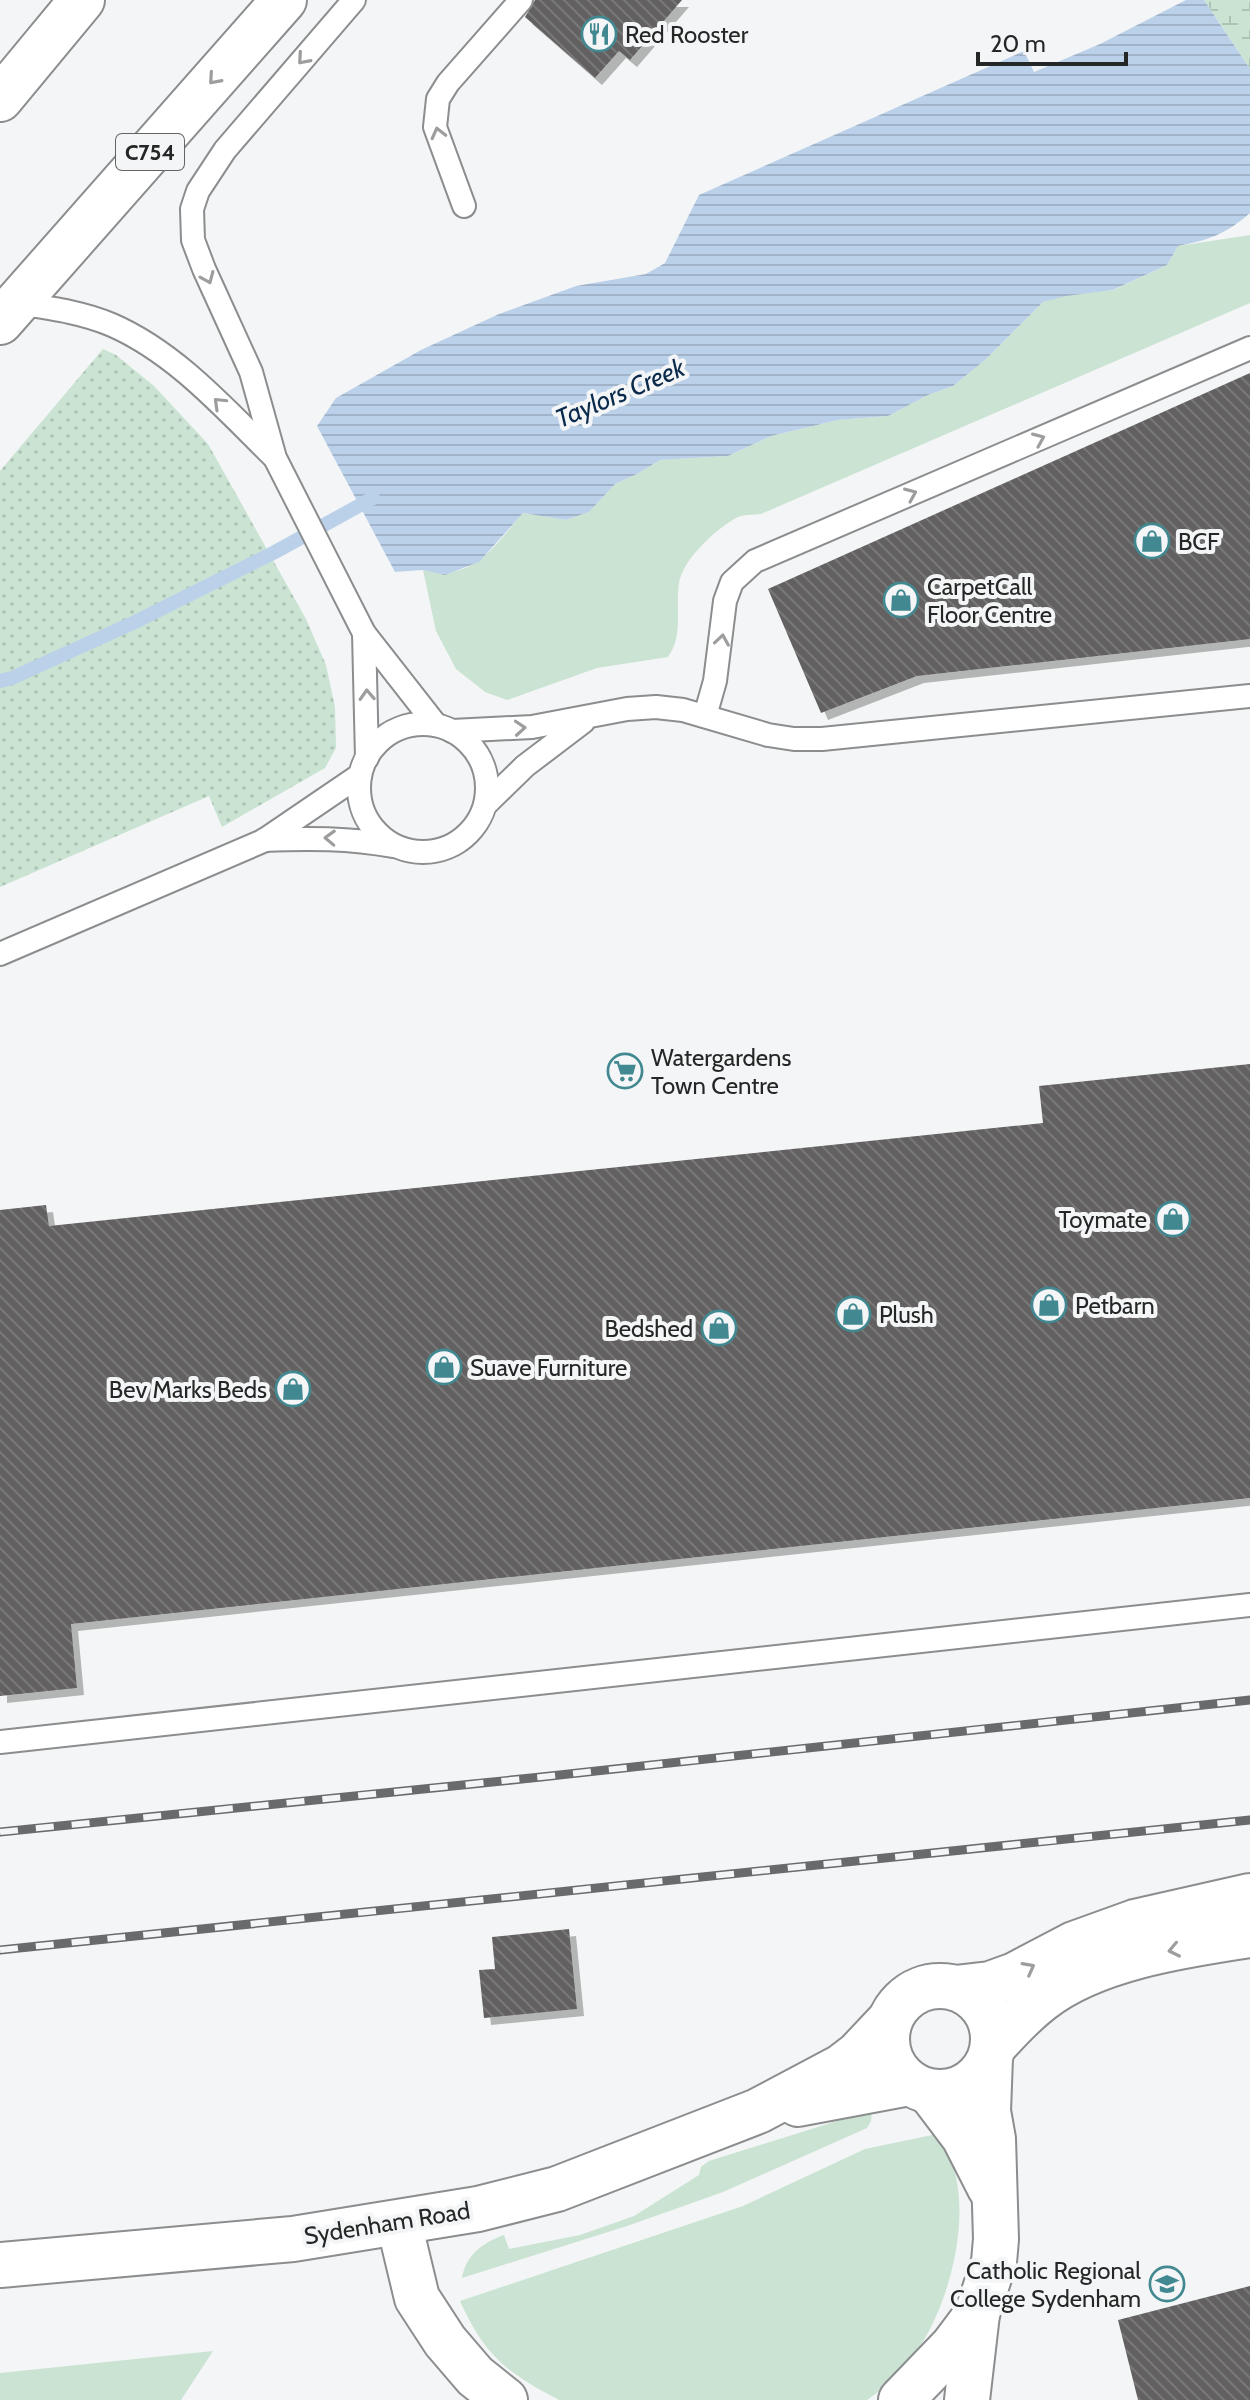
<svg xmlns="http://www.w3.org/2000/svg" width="1250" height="2400" font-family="Cabin,sans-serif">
	<defs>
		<pattern id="wetland-marsh" width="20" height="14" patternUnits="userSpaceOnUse" patternTransform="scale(2)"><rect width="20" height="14" fill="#cae3d2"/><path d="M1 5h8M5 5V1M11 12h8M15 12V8" fill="none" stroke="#adc3b4"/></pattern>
		<pattern id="park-dots" width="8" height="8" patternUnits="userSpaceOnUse" patternTransform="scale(2)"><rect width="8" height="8" fill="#cae3d2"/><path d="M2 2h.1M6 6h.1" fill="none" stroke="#adc3b4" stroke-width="1.8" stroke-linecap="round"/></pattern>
		<pattern id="water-rules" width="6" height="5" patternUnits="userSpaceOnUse" patternTransform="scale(2)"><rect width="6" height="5" fill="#bbd1ea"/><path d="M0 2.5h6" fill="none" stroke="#a1b3c9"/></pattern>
		<pattern id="building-back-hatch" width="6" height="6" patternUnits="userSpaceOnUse" patternTransform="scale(2)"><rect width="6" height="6" fill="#626160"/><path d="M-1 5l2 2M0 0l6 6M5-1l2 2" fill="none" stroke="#797878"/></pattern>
		<filter id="shadow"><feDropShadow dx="7" dy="7" stdDeviation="0" flood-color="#0004"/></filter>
	</defs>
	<rect width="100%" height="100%" fill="#f4f5f6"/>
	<g fill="#cae3d2">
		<path d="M1250 235V303L761 514C753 515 743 514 736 518 716 529 683 559 679 583 675 608 684 635 668 657L597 668 507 700 485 692 456 669 436 631 423 570C475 582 492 548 523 513L566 520 589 512 615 484 637 474 660 460 728 456 771 436 838 420 888 416 928 395 953 386 985 360 1043 302 1066 295 1114 290 1167 265 1178 246Z"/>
		<path d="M872 2110 871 2121 867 2128 723 2192 627 2226 462 2278C466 2255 482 2243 504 2235L509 2249 580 2235 634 2216 699 2175 701 2167 709 2161Z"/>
		<path d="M937 2134C978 2186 956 2285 925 2338 911 2363 891 2384 867 2400H559C506 2372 485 2356 460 2301L743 2206 865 2149Z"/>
		<polygon points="213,2351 181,2400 0,2400 0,2373"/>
	</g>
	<polygon fill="url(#wetland-marsh)" points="1204,0 1250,0 1250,69"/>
	<polygon fill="url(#park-dots)" points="103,349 116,355 154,386 208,444 306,619 326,665 335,707 336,748 325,768 222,827 209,796 0,887 0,471"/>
	<path fill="url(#water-rules)" d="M1186 0H1204L1250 69V213C1226 234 1209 240 1178 246L1167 265 1113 290 1066 296 1043 302 985 360 953 386 928 395 888 416 838 420 771 436 728 456 660 460 637 474 615 484 589 512 566 520 523 513 479 562 445 575 423 570 395 572 317 426 336 398 421 350 499 314 576 286 646 274 665 263 699 195 1024 51 1034 72 1100 44Z"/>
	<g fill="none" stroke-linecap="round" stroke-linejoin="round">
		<polyline stroke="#bbd1ea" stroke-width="14" points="0,681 12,678 135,622 275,552 373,498"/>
	</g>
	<g fill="url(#building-back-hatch)" filter="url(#shadow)">
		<polygon points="535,0 682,0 630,60 619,51 595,78 525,17"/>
		<polygon points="1250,373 1250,639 917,676 821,713 768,589"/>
		<polygon points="1250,1064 1250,1498 71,1624 77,1688 0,1696 0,1210 46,1205 49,1226 1043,1123 1039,1086"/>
		<polygon points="569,1929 577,2009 484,2018 479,1970 495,1969 492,1937"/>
		<polygon points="1250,2286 1250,2400 1138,2400 1118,2320"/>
	</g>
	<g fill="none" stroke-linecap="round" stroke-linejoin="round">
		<g stroke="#8b8d8e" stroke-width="26">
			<g id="lane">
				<polyline points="354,0 225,150 198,191 192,209 193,240 204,269 251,372 275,458 364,633 436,725"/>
				<polyline points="464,206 435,127 438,99 448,83 521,0"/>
				<path d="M16 303C49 308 82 312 112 325 176 353 225 409 274 457"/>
				<polyline points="364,633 367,758"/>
				<polyline points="705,716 715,681 725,601 732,582 755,561 1250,348"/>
				<circle cx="423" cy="788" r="64"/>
				<polyline points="452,731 532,727 627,709 656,707 683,710 768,735 794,739 822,739 1250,696"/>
				<polyline points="486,804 525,766 583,722"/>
				<path d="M264 840C308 838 349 838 393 846"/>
				<polyline points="0,954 263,841 360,775"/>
				<polyline points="0,1742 1250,1605"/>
			</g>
		</g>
		<g stroke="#8b8d8e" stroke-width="48">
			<g id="street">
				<polyline points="798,2104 910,2083"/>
				<polyline points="399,2223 417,2298 445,2341 475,2376 505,2400"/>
				<polyline points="0,2265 293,2239 478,2209 557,2189 758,2111 841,2067 858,2054 890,2020"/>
			</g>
		</g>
		<g stroke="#8b8d8e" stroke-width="48">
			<g id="secondary">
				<circle cx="940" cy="2039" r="53"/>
				<polyline points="955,1988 990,1984 1015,1975 1074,1944 1135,1922 1250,1896"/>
				<path d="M993 2047C1008 2030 1023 2014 1041 2000 1094 1958 1184 1945 1250 1935"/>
				<polyline points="930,2092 964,2137 990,2188"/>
				<polyline points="901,2400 953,2346 977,2314"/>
				<polyline points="967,2400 977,2314 994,2262 996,2239 993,2139 988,2111 990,2058"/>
			</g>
		</g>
		<g stroke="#8b8d8e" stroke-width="48">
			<g id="highway">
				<polyline points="0,99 82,0"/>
				<polyline points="0,322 284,0"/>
			</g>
		</g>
		<use href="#lane" stroke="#fff" stroke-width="22"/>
		<use href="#street" stroke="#fff" stroke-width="44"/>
		<use href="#secondary" stroke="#fff" stroke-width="44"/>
		<use href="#highway" stroke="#fff" stroke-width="44"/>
		<g stroke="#696a6b" stroke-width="9">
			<g id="rail">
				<polyline points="0,1832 541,1777 1250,1700"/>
				<polyline points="0,1950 1250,1820"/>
			</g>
		</g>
		<use href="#rail" stroke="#f4f5f6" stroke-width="6" stroke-dasharray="18" stroke-linecap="butt"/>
	</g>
	<defs><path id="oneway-chevron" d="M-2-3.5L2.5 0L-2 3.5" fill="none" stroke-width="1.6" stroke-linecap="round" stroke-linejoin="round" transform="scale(2)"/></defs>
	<g stroke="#9d9d9d">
		<use href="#oneway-chevron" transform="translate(303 59) rotate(131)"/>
		<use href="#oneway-chevron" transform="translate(214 79) rotate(131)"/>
		<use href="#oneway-chevron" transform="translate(438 133) rotate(-104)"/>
		<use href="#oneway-chevron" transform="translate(208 278) rotate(67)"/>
		<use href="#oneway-chevron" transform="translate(219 403) rotate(-136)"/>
		<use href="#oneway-chevron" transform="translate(1039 439) rotate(-23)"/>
		<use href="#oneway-chevron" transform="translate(911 494) rotate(-23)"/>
		<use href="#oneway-chevron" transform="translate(722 640) rotate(-81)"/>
		<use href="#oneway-chevron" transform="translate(367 695) rotate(-93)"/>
		<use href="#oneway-chevron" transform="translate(520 728) rotate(-4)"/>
		<use href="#oneway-chevron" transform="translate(330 838) rotate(-178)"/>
		<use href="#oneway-chevron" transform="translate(1174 1950) rotate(168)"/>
		<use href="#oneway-chevron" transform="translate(1029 1968) rotate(-28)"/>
	</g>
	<defs>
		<g id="restaurant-ring" transform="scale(1.8)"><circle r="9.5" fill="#f4f5f6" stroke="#418891" stroke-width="1.5"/><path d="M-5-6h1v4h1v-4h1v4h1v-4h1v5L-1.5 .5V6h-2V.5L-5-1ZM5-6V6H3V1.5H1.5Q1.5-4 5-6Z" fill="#418891"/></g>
		<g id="shop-ring" transform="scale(1.8)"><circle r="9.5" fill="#f4f5f6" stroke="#418891" stroke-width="1.5"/><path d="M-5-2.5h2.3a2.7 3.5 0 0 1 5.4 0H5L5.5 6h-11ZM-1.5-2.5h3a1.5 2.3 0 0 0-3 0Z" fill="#418891"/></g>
		<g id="supermarket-ring" transform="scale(1.8)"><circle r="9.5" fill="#f4f5f6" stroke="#418891" stroke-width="1.5"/><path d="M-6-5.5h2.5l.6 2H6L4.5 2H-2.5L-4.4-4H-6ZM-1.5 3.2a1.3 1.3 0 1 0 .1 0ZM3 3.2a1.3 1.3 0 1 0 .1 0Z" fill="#418891"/></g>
		<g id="school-ring" transform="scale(1.8)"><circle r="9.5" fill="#f4f5f6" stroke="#418891" stroke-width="1.5"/><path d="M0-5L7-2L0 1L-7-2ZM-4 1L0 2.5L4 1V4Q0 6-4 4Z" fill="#418891"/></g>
	</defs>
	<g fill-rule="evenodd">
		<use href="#restaurant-ring" x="599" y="34"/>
		<use href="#shop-ring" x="1152" y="541"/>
		<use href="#shop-ring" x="901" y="600"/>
		<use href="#supermarket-ring" x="625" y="1071"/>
		<use href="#shop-ring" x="1173" y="1219"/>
		<use href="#shop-ring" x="1049" y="1305"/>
		<use href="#shop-ring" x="853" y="1314"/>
		<use href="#shop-ring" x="719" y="1328"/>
		<use href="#shop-ring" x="444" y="1367"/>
		<use href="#shop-ring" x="293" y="1389"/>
		<use href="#school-ring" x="1167" y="2284"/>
	</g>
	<g text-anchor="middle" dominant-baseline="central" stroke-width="8" stroke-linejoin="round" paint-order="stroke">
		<rect fill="#f4f5f6" stroke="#636464" stroke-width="2" x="116" y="134" width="68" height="36" rx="6"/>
		<g font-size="22" font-weight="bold" fill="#252626">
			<text x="150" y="152">C754</text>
		</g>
		<g font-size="24" fill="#252626" stroke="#f4f5f6" text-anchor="start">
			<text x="625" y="34">Red Rooster</text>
			<text x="1178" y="541">BCF</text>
			<text x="927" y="586">CarpetCall<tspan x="927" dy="28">Floor Centre</tspan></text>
			<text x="651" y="1057">Watergardens<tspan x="651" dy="28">Town Centre</tspan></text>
			<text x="1147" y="1219" text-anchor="end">Toymate</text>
			<text x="1075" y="1305">Petbarn</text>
			<text x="879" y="1314">Plush</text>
			<text x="693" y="1328" text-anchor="end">Bedshed</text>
			<text x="470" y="1367">Suave Furniture</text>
			<text x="267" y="1389" text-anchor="end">Bev Marks Beds</text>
			<text x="1141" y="2270" text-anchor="end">Catholic Regional<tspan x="1141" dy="28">College Sydenham</tspan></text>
		</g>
		<g font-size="24" fill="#252626" stroke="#f4f5f6">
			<text transform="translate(387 2223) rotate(-9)">Sydenham Road</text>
		</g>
		<g font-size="26" font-style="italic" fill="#0a2a4c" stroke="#f4f5f6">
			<text transform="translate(620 393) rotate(-23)">Taylors Creek</text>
		</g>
	</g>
	<path d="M978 52v12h148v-12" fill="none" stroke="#252626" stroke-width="4"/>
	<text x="990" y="52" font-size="24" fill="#252626" stroke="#f4f5f6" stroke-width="6" paint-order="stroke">20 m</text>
</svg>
